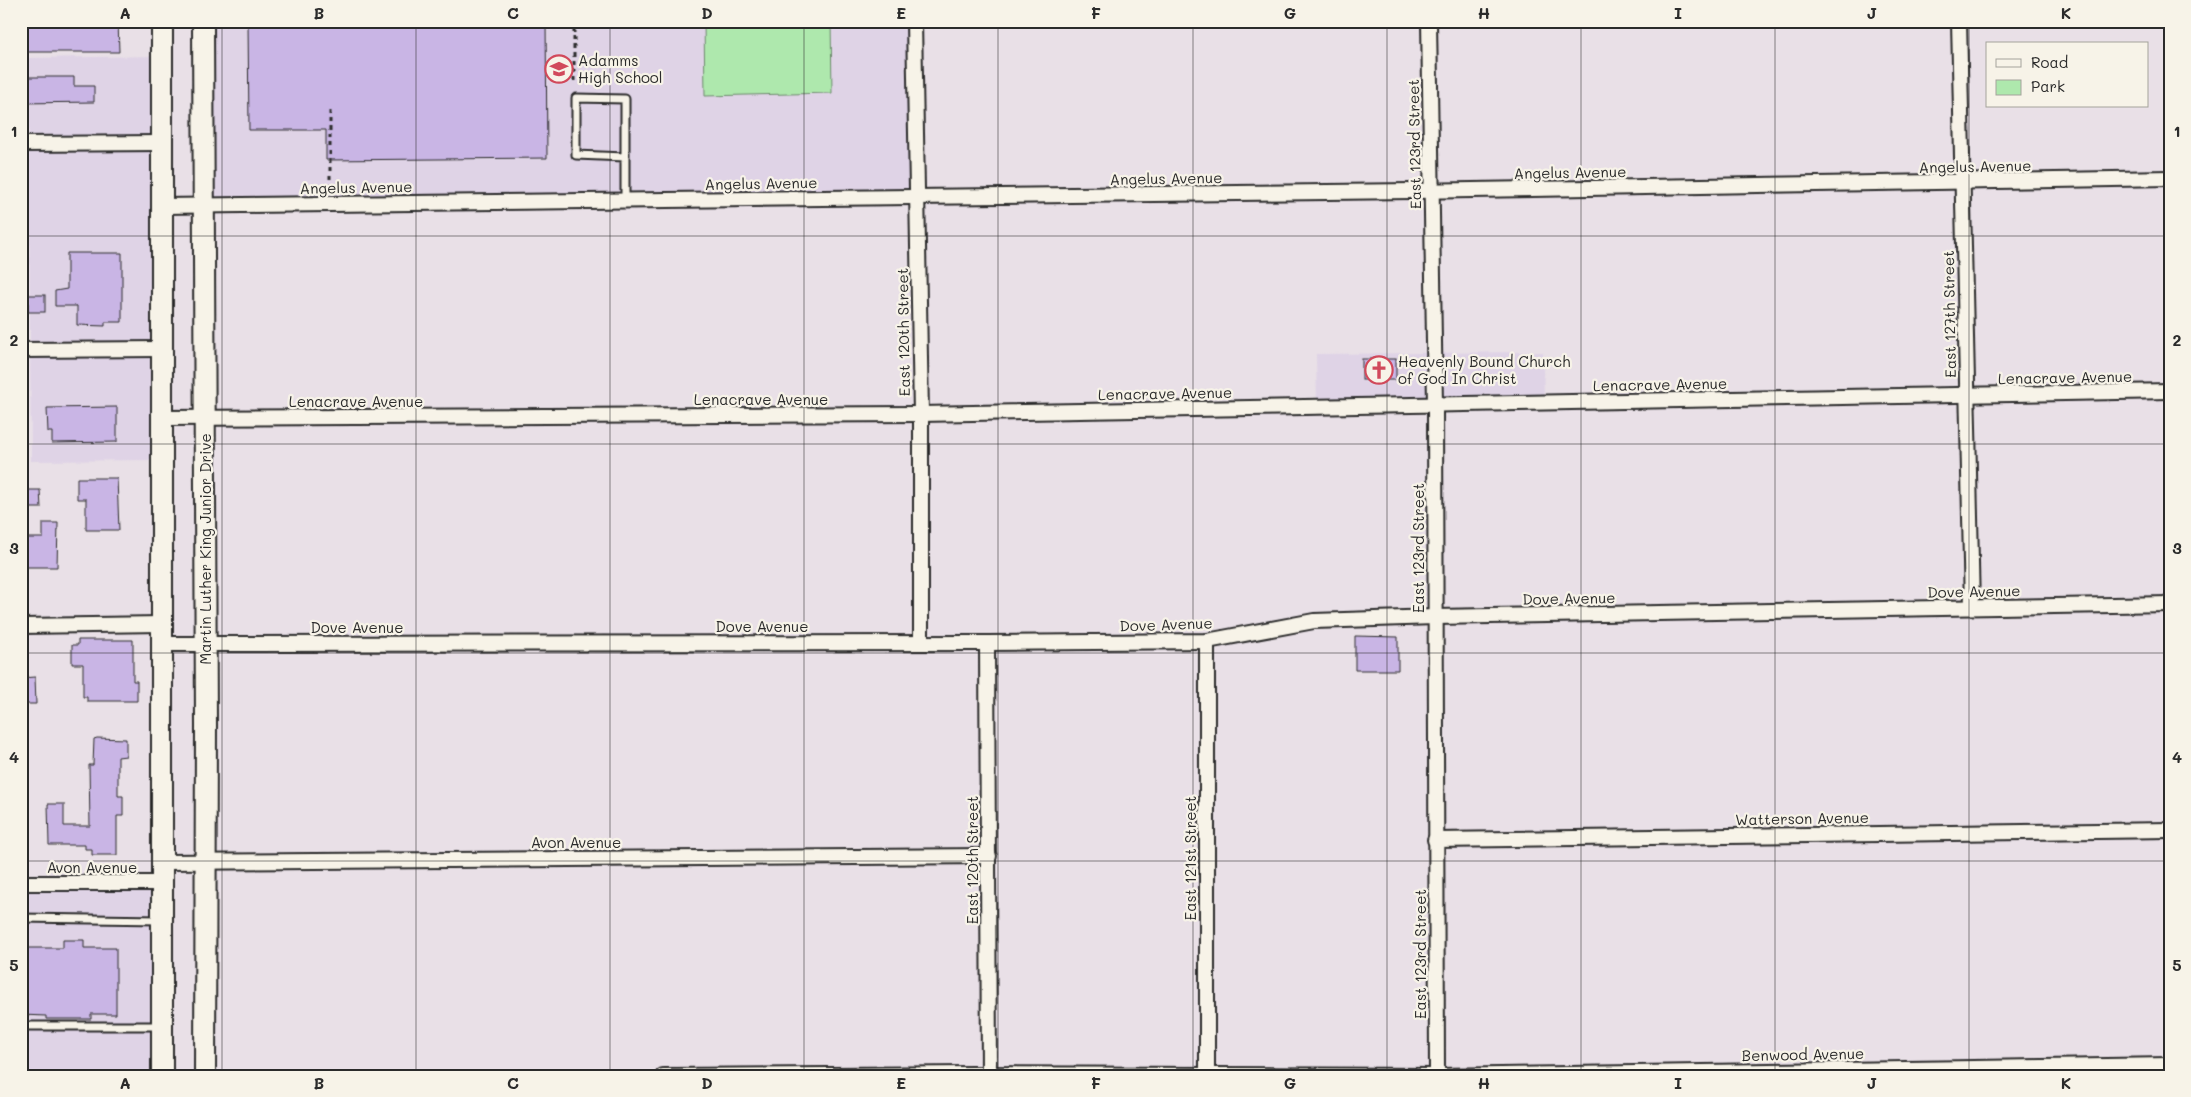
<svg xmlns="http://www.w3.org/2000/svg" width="2191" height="1097" font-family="Mali,sans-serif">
	<rect width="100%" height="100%" fill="#e9e0e7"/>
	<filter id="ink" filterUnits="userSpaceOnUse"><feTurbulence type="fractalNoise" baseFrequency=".02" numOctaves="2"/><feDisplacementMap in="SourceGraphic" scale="10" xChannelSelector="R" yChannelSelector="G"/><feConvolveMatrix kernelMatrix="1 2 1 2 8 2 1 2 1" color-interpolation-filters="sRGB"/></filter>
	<g filter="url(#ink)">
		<g fill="#dfd3e6">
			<polygon points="203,21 914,21 917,198 204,205"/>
			<polygon points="162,56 162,460 31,461 28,58"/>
			<polygon points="1543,352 1544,402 1317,407 1316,354"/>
			<polygon points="21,883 163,883 162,1076 21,1076"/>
		</g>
		<polygon fill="#aee8ad" stroke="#6c8a6c" points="704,21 831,21 832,93 705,96"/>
		<g fill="#c9b5e5" stroke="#2b2b2b">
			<polygon points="118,21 119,52 21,52 21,22"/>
			<polygon points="248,21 546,21 547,158 326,160 326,130 249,130"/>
			<polygon points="21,77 74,77 74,86 94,86 94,102 21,103"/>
			<polygon points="67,253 122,253 122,322 105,322 105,326 77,325 77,306 55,306 55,291 67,289"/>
			<rect x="28" y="295" width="17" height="17"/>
			<rect x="1362" y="359" width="34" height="21"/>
			<polygon points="117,407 117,442 52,443 52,432 48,432 47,408"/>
			<polygon points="77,478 117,478 119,530 86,530 86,499 77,499"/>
			<polygon points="23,490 40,490 41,508 23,508"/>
			<polygon points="43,523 58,523 57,567 21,567 21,538 43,538"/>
			<polygon points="1355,636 1398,637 1398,670 1355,670"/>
			<polygon points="78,640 133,640 133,681 137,681 137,701 87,701 87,697 83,697 83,664 72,664 72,645 78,645"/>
			<polygon points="35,677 36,704 21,704 21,678"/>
			<polygon points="97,738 126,739 126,756 118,757 118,796 123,796 123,816 117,816 117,855 92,855 92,849 85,849 85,845 49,845 48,804 64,804 64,826 90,826 89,765 93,765 94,739"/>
			<polygon points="63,940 84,940 84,948 116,948 116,1014 91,1014 91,1019 46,1019 46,1016 21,1015 21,948 63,948"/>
		</g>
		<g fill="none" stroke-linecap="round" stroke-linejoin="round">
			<g stroke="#2b2b2b" stroke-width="11">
				<g id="service">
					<polyline points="625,157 576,155 576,98 625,99 625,201"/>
					<polyline points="21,918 161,920"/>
					<polyline points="21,1026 161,1026"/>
				</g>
			</g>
			<g stroke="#2b2b2b" stroke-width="18">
				<g id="minor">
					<polyline points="914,21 921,414 921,642"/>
					<polyline points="1429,21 1435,405 1437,1076"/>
					<polyline points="1959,21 1972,607"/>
					<polyline points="21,144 162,143"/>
					<polyline points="162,206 1412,191 2170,178"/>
					<polyline points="21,350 162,349"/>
					<polyline points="162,418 921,414 2170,391"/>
					<polyline points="21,626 162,624"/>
					<polyline points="1207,641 1207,1076"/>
					<polyline points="987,643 989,1076"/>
					<polyline points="162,644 987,643 1207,641 1314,621 1435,617 2170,604"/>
					<polyline points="1435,840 2170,830"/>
					<polyline points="163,862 989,856"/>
					<polyline points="21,883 163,883"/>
					<polyline points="663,1076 975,1074 1437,1076 2170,1065"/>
				</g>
			</g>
			<g stroke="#2b2b2b" stroke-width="24">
				<g id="secondary">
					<polyline points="162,21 162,1076"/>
					<polyline points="203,21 206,724 205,1076"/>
				</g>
			</g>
			<g stroke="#2b2b2b" stroke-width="3" stroke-dasharray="4 4" stroke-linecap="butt">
				<polyline points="574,21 574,83"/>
				<polyline points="330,111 330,187"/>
			</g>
			<use href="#service" stroke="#f7f3e8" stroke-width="7"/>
			<use href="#minor" stroke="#f7f3e8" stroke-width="14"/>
			<use href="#secondary" stroke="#f7f3e8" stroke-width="20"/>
		</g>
	</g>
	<path fill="none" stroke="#2b2b2b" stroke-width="1" stroke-opacity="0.55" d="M222 21V1076M416 21V1076M610 21V1076M804 21V1076M998 21V1076M1193 21V1076M1387 21V1076M1581 21V1076M1775 21V1076M1969 21V1076M21 236H2170M21 444H2170M21 653H2170M21 861H2170"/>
	<defs>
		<g id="school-ring" transform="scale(1.4375)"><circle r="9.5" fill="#f7f3e8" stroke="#d1495b" stroke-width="1.5"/><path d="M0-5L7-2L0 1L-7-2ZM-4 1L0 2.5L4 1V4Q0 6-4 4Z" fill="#d1495b"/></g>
		<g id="church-ring" transform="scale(1.4375)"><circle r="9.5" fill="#f7f3e8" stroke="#d1495b" stroke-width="1.5"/><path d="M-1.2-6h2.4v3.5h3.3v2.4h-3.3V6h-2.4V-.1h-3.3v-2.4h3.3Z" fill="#d1495b"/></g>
	</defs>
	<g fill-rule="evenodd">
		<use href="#school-ring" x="559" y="69"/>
		<use href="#church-ring" x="1379" y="370"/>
	</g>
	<g text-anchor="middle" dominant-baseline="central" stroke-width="4.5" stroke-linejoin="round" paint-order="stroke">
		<g font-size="15" fill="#2b2b2b" stroke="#f7f3e8" text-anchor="start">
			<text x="578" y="60">Adamms<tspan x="578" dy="17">High School</tspan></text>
			<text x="1398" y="361">Heavenly Bound Church<tspan x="1398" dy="17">of God In Christ</tspan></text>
		</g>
		<g font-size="15" fill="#2b2b2b" stroke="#f7f3e8">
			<text transform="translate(1414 144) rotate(-91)">East 123rd Street</text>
			<text transform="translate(1975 166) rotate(-1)">Angelus Avenue</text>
			<text transform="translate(1570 172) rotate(-1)">Angelus Avenue</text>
			<text transform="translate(1166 178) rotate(-1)">Angelus Avenue</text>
			<text transform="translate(761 183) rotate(-1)">Angelus Avenue</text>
			<text transform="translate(356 187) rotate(-1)">Angelus Avenue</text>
			<text transform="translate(1949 314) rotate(-91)">East 127th Street</text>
			<text transform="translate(903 332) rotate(-91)">East 120th Street</text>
			<text transform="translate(2065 377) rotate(-1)">Lenacrave Avenue</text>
			<text transform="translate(1660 384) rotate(-1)">Lenacrave Avenue</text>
			<text transform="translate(1165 393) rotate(-1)">Lenacrave Avenue</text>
			<text x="761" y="399">Lenacrave Avenue</text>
			<text x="356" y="401">Lenacrave Avenue</text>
			<text transform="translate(1418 548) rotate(-90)">East 123rd Street</text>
			<text transform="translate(205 549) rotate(-90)">Martin Luther King Junior Drive</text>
			<text transform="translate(1974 591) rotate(-1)">Dove Avenue</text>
			<text transform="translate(1569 598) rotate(-1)">Dove Avenue</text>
			<text transform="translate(1166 624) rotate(-2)">Dove Avenue</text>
			<text x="762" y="626">Dove Avenue</text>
			<text x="357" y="627">Dove Avenue</text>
			<text transform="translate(1802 818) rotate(-1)">Watterson Avenue</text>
			<text x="576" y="842">Avon Avenue</text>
			<text transform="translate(1190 858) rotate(-90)">East 121st Street</text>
			<text transform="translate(972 860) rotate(-90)">East 120th Street</text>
			<text x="92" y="867">Avon Avenue</text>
			<text transform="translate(1420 954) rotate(-90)">East 123rd Street</text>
			<text transform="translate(1803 1054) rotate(-1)">Benwood Avenue</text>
		</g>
	</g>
	<rect width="2191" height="1097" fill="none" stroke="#f7f3e8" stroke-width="55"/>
	<rect x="1986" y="42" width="162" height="65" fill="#f7f3e8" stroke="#a5a39c"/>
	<rect x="1996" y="59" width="25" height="8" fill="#f7f3e8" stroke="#a5a39c"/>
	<text x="2031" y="68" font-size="15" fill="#2b2b2b">Road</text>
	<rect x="1996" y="80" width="25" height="15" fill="#aee8ad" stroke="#a5a39c"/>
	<text x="2031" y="92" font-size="15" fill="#2b2b2b">Park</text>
	<rect x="28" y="28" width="2136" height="1042" fill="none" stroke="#2b2b2b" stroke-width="2"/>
	<g font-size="16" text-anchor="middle" font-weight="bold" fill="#2b2b2b">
		<text x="125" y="19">A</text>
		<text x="319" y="19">B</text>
		<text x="513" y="19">C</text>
		<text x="707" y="19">D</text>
		<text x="901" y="19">E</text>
		<text x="1096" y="19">F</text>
		<text x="1290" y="19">G</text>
		<text x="1484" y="19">H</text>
		<text x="1678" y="19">I</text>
		<text x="1872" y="19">J</text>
		<text x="2066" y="19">K</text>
		<text x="14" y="137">1</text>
		<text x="2177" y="137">1</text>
		<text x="14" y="346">2</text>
		<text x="2177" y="346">2</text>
		<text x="14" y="554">3</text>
		<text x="2177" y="554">3</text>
		<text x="14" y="763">4</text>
		<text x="2177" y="763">4</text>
		<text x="14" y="971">5</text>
		<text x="2177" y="971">5</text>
		<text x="125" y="1089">A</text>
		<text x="319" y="1089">B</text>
		<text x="513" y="1089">C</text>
		<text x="707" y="1089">D</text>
		<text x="901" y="1089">E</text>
		<text x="1096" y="1089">F</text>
		<text x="1290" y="1089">G</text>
		<text x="1484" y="1089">H</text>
		<text x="1678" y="1089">I</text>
		<text x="1872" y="1089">J</text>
		<text x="2066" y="1089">K</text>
	</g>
</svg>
